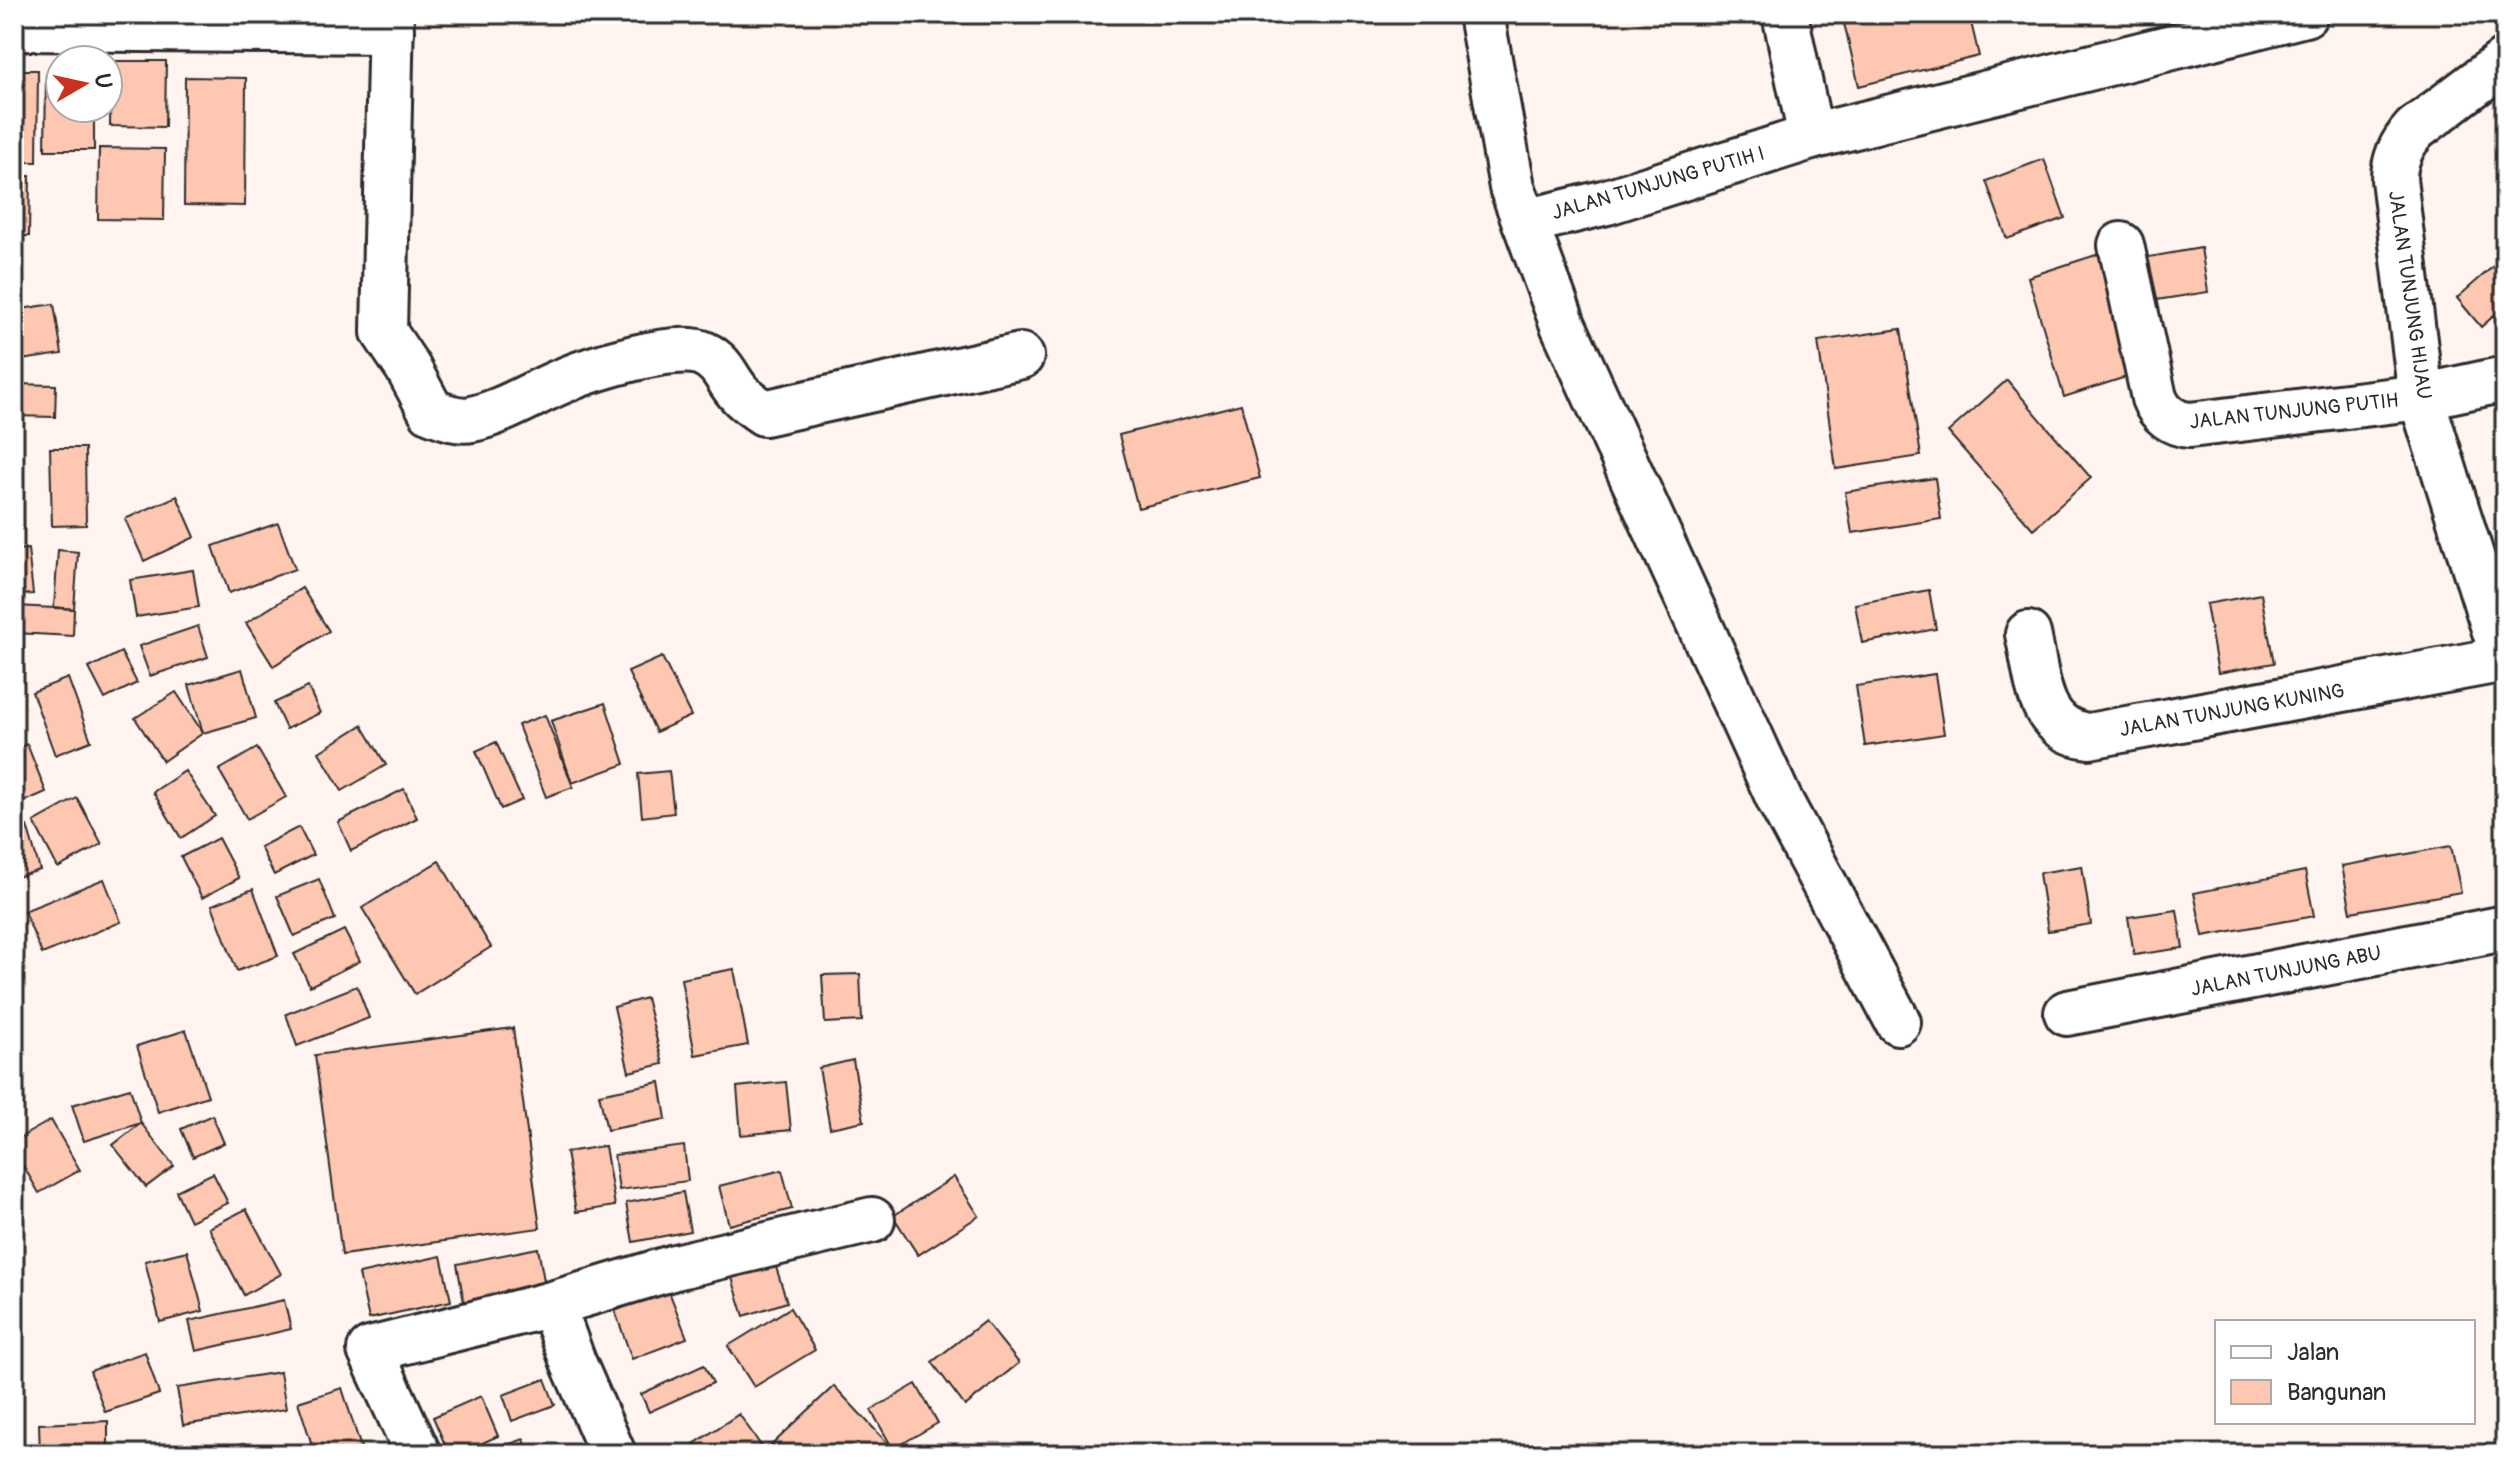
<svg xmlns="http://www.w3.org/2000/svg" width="2519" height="1468" font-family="Pangolin,sans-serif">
	<rect width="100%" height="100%" fill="#fff4ef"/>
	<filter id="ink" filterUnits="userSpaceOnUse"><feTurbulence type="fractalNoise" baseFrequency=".0125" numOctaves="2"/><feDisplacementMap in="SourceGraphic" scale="16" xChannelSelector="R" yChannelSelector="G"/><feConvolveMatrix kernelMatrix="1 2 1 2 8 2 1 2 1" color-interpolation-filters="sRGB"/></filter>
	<g filter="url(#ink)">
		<g fill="#fec7b1" stroke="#2b2b2b" stroke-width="2">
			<polygon points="1969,14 1979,56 1859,86 1842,15"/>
			<polygon points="111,61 166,61 165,127 110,126"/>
			<polygon points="14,70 38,70 37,162 14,162"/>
			<polygon points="46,76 60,76 60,108 94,108 94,150 45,150"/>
			<polygon points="185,77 246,78 245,206 184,205"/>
			<polygon points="99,148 165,149 164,220 98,219"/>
			<polygon points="2044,159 2065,218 2007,239 1986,181"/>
			<polygon points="14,176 30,176 29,236 14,236"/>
			<polygon points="2201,248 2208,292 2150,301 2143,258"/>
			<polygon points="2099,254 2135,374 2064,397 2028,277"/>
			<polygon points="2505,256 2505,306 2481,327 2457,298"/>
			<polygon points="54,304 62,354 14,361 14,310"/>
			<polygon points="1901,329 1921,456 1836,469 1818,341"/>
			<polygon points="2007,380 2091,478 2033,529 1948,432"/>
			<polygon points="14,384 56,385 55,417 14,416"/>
			<polygon points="1241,404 1260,478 1138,508 1119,435"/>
			<polygon points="50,448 85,448 86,525 52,526"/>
			<polygon points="1935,478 1941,519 1852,533 1845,492"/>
			<polygon points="14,479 19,523 14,524"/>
			<polygon points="177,496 195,537 144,561 125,519"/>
			<polygon points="278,523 295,569 229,593 213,546"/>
			<polygon points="28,549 33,594 14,595 14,550"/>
			<polygon points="58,550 78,552 74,609 54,607"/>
			<polygon points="2505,551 2505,588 2496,554"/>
			<polygon points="193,570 199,607 136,617 130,580"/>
			<polygon points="302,588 329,631 273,666 246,623"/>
			<polygon points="1929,590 1936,629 1862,643 1855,604"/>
			<polygon points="2261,594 2274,663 2218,673 2206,604"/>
			<polygon points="16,606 74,609 73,636 15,633"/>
			<polygon points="198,626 208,657 150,676 139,646"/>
			<polygon points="121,652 137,683 105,699 89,668"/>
			<polygon points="662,657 691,716 656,732 628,672"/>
			<polygon points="242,669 256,718 203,733 189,685"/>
			<polygon points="1935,674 1944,734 1865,746 1856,686"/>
			<polygon points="68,678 91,741 55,755 32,692"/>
			<polygon points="308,687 320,713 286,729 274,703"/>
			<polygon points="176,692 203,733 163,761 135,718"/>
			<polygon points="605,703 625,764 572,783 551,721"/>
			<polygon points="545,715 573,787 546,797 518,725"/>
			<polygon points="362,725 386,765 342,791 319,752"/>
			<polygon points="496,742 522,800 501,809 476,751"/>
			<polygon points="27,744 46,792 14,806 14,750"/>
			<polygon points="257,748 286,797 247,819 219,770"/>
			<polygon points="185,771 215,816 181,838 153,792"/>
			<polygon points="669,771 674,813 642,817 638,774"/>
			<polygon points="404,789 417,818 351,851 338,822"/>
			<polygon points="77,798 102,844 58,868 34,822"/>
			<polygon points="27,826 40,870 14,878 14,830"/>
			<polygon points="299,827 313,855 274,875 260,847"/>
			<polygon points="218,838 239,878 202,898 181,857"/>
			<polygon points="2451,846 2461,892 2351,912 2342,866"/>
			<polygon points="439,861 491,947 415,994 362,908"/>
			<polygon points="2082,866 2091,924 2048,931 2039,873"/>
			<polygon points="2305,871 2314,916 2203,936 2194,893"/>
			<polygon points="104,879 121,922 42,954 24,911"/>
			<polygon points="319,879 335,919 294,936 277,896"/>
			<polygon points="253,889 278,956 237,971 212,905"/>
			<polygon points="2177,910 2183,948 2134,955 2128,917"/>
			<polygon points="344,930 360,961 310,986 294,954"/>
			<polygon points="734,969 748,1045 695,1055 681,979"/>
			<polygon points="860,974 862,1021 825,1023 822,975"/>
			<polygon points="357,986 369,1018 297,1046 286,1014"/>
			<polygon points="646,998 663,1064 629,1072 614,1007"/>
			<polygon points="513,1028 540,1228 342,1255 315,1055"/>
			<polygon points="186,1030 208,1096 158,1112 137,1046"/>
			<polygon points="853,1060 864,1121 830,1128 819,1068"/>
			<polygon points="660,1082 666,1119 607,1130 599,1094"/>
			<polygon points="786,1082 791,1130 741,1135 737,1087"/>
			<polygon points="130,1088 141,1123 84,1141 72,1105"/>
			<polygon points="212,1115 224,1143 193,1157 181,1129"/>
			<polygon points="51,1120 80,1170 39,1193 14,1150 14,1141"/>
			<polygon points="141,1123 174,1166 146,1187 113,1145"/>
			<polygon points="605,1146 615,1206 576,1212 566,1152"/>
			<polygon points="684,1146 688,1181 619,1190 614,1155"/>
			<polygon points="782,1170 792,1209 729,1225 719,1186"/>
			<polygon points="213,1173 228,1203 190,1221 176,1191"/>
			<polygon points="954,1177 979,1216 918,1255 893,1216"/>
			<polygon points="683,1192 690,1231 633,1242 626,1203"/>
			<polygon points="246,1209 281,1274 244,1295 209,1228"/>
			<polygon points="538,1248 545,1286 464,1302 457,1264"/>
			<polygon points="770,1248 787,1302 744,1316 727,1262"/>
			<polygon points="187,1251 203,1311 160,1322 145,1261"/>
			<polygon points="441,1256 451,1301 369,1319 359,1274"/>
			<polygon points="668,1289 687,1338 632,1359 615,1311"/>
			<polygon points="284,1300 291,1329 196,1351 189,1321"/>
			<polygon points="790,1308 815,1350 754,1387 728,1346"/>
			<polygon points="985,1321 1019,1363 965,1406 932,1362"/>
			<polygon points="145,1352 159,1394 105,1412 90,1371"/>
			<polygon points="704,1365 713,1383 649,1412 641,1394"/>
			<polygon points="280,1372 286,1409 183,1425 177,1388"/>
			<polygon points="545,1379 555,1405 512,1421 503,1395"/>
			<polygon points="916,1384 938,1423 893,1449 871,1410"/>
			<polygon points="834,1386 893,1449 888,1454 762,1454"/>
			<polygon points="342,1388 363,1454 315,1454 298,1402"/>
			<polygon points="481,1396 498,1436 458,1454 449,1454 433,1417"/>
			<polygon points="739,1414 764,1450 758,1454 679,1454"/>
			<polygon points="108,1421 108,1454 40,1454 39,1424"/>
			<polygon points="524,1439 529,1454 487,1454 487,1452"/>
			<polygon points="245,1443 247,1454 186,1454"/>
		</g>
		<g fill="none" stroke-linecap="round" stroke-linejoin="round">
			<g stroke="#2b2b2b" stroke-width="50">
				<g id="minor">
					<path d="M391 14 384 332 408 368 431 411C444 416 458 422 472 419 504 412 533 393 562 381 591 369 677 341 704 354 724 363 727 381 740 394 747 402 756 407 764 413L1021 356"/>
					<polyline points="1481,14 1512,187 1525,222 1607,202 1811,137 2305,14"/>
					<polyline points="1785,14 1811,137"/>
					<polyline points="14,28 391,31"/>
					<path d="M2505 61 2415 129C2402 143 2394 159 2394 179L2421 397 2505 663"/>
					<polyline points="1525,222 1563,325 1779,799 1898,1022"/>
					<path d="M2121 245 2154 398C2160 414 2173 424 2190 425L2421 397 2505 379"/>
					<path d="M2028 634C2038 676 2036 730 2089 736L2505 659"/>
					<polyline points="2067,1013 2505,928"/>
					<polyline points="418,1454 370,1350 552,1304"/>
					<polyline points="613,1454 573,1362 552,1304 675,1267 872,1220"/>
				</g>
			</g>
			<use href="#minor" stroke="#fff" stroke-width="44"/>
		</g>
	</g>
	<g text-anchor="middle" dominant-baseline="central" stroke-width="7" stroke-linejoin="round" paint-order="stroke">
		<g font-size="20" fill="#2b2b2b" stroke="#fff">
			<text transform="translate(1658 183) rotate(-16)">JALAN TUNJUNG PUTIH I</text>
			<text transform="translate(2410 295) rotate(82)">JALAN TUNJUNG HIJAU</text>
			<text transform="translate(2294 411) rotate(-6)">JALAN TUNJUNG PUTIH</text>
			<text transform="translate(2232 710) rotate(-10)">JALAN TUNJUNG KUNING</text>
			<text transform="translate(2286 971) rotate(-11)">JALAN TUNJUNG ABU</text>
		</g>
	</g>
	<rect width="2519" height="1468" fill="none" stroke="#fff" stroke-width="48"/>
	<rect x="24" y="24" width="2471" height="1420" fill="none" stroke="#2b2b2b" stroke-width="3" filter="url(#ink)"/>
	<rect x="2215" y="1320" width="260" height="104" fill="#ffffff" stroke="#aaaaaa" stroke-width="2"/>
	<rect x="2231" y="1346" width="40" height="12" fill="#ffffff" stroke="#aaaaaa" stroke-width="2"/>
	<text x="2287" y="1360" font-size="24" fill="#2b2b2b">Jalan</text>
	<rect x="2231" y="1380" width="40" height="24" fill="#fec7b1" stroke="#aaaaaa" stroke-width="2"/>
	<text x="2287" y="1400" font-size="24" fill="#2b2b2b">Bangunan</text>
	<g transform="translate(84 84) rotate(81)"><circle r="38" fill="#ffffff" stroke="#aaaaaa" stroke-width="2"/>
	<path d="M0-6L14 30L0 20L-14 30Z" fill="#c8321e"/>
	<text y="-12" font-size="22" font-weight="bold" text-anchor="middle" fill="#2b2b2b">U</text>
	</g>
</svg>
